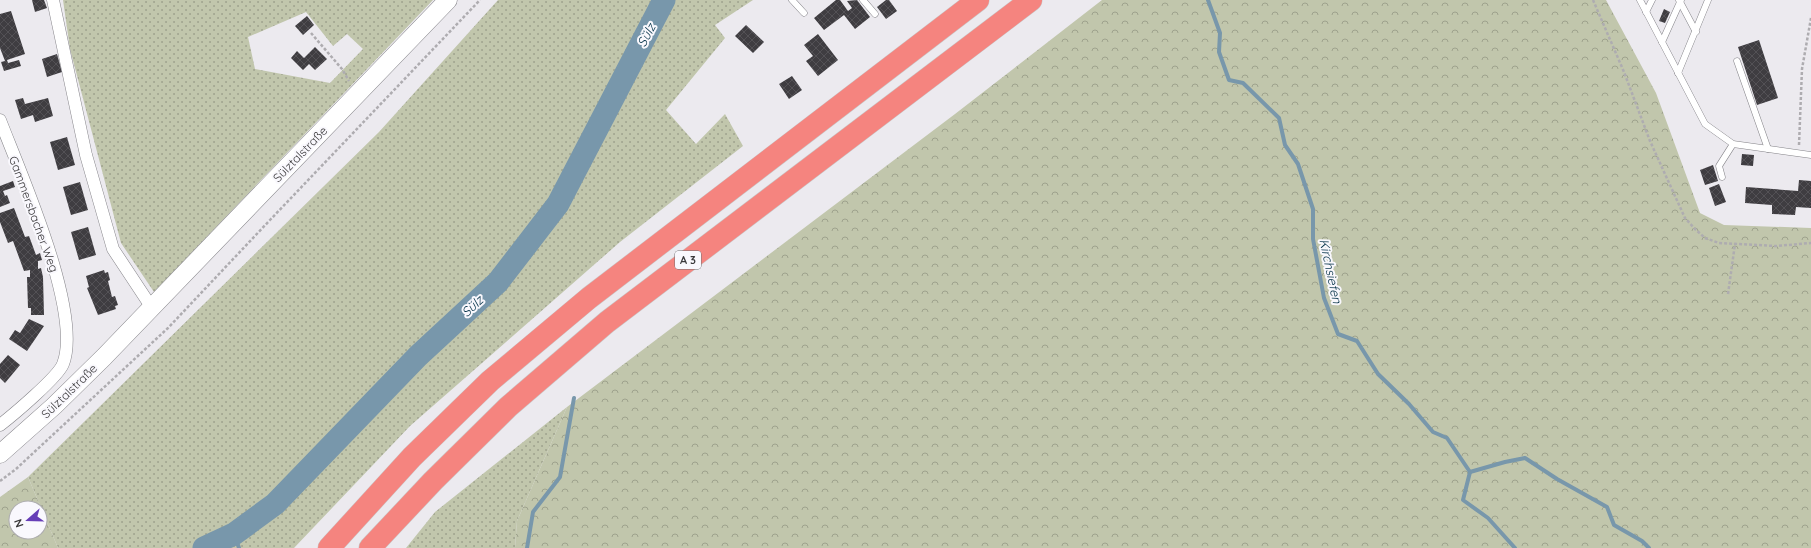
<svg xmlns="http://www.w3.org/2000/svg" width="1811" height="548" font-family="Quicksand,sans-serif">
	<defs>
		<pattern id="grass-dots" width="8" height="8" patternUnits="userSpaceOnUse"><rect width="8" height="8" fill="#c1c6ac"/><path d="M2 2h.1M6 6h.1" fill="none" stroke="#9ea28d" stroke-width="1.8" stroke-linecap="round"/></pattern>
		<pattern id="forest-crowns" width="20" height="18" patternUnits="userSpaceOnUse"><rect width="20" height="18" fill="#c1c6ac"/><path d="M2 6a3 3 0 1 1 6 0M12 15a3 3 0 1 1 6 0" fill="none" stroke="#9ea28d"/></pattern>
		<pattern id="building-cross-hatch" width="8" height="8" patternUnits="userSpaceOnUse"><rect width="8" height="8" fill="#3f3d41"/><path d="M0 0l8 8M0 8l8-8" fill="none" stroke="#535155"/></pattern>
	</defs>
	<rect width="100%" height="100%" fill="#eceaef"/>
	<g fill="url(#grass-dots)" fill-rule="evenodd">
		<path d="M63 0H433L154 292 121 243 70 49ZM306 12 333 46 347 34 363 49 330 83 255 69 248 37Z"/>
		<polygon points="498,0 753,0 715,25 725,38 666,110 696,144 725,114 743,146 620,242 410,426 294,548 58,548 28,477 379,132"/>
		<polygon points="567,407 517,521 515,548 406,548 435,512"/>
	</g>
	<g fill="url(#forest-crowns)" fill-rule="evenodd">
		<polygon points="1102,0 1606,0 1656,93 1700,213 1724,225 1811,228 1811,548 515,548 517,521 567,407 955,114"/>
		<path d="M28 477 58 548H0V497ZM16 508H40V532H16Z"/>
	</g>
	<g fill="none" stroke-linecap="round" stroke-linejoin="round">
		<g stroke="#7897ab" stroke-width="4">
			<polyline points="1208,0 1220,33 1219,52 1229,80 1243,83 1279,118 1285,145 1298,164 1313,209 1313,239 1324,298 1338,334 1357,341 1378,374 1409,404 1433,432 1447,438 1470,472 1463,500 1488,518 1515,548"/>
			<polyline points="1470,472 1505,462 1525,458 1557,479 1607,507 1614,525 1642,541 1649,548"/>
			<polyline points="234,534 239,548"/>
			<polyline points="527,548 533,512 560,477 574,398"/>
		</g>
		<polyline stroke="#7897ab" stroke-width="23" points="204,548 234,534 275,504 418,356 498,282 558,204 664,0"/>
	</g>
	<g fill="url(#building-cross-hatch)">
		<polygon points="32,0 44,0 47,8 35,12"/>
		<polygon points="836,0 840,0 848,11 852,8 847,1 857,0 870,17 855,29 844,15 824,30 814,18"/>
		<polygon points="886,0 889,0 897,11 886,19 877,7"/>
		<polygon points="1664,9 1670,12 1665,23 1659,21"/>
		<polygon points="11,11 25,54 7,60 8,63 19,60 21,66 4,71 1,62 5,61 0,48 0,14"/>
		<polygon points="307,16 314,25 303,35 295,26"/>
		<polygon points="746,25 764,42 753,53 735,36"/>
		<polygon points="818,34 838,60 818,76 806,61 813,56 804,45"/>
		<polygon points="1759,40 1778,98 1757,105 1738,47"/>
		<polygon points="315,47 327,59 315,70 309,64 303,70 291,58 297,51 304,58"/>
		<polygon points="57,54 62,72 47,77 42,59"/>
		<polygon points="792,76 802,90 789,99 779,84"/>
		<polygon points="23,98 25,104 48,98 53,116 35,122 33,115 21,119 15,100"/>
		<polygon points="67,137 75,165 58,170 50,142"/>
		<polygon points="1742,154 1754,155 1753,166 1741,165"/>
		<polygon points="1713,165 1718,181 1705,185 1700,170"/>
		<polygon points="1799,180 1811,181 1811,208 1796,207 1795,215 1772,214 1772,205 1745,203 1746,187 1798,191"/>
		<polygon points="13,181 15,187 3,191 5,196 7,195 10,203 0,207 0,186"/>
		<polygon points="80,182 88,210 71,215 63,187"/>
		<polygon points="1719,184 1726,202 1715,206 1709,188"/>
		<polygon points="14,208 25,237 29,236 36,255 40,253 42,260 38,261 38,269 41,268 43,277 44,315 31,315 31,308 28,308 27,277 30,277 30,270 24,271 13,241 8,243 0,222 0,213"/>
		<polygon points="88,227 96,255 79,260 71,232"/>
		<polygon points="104,270 105,273 108,272 110,280 108,281 112,297 115,296 118,305 115,306 116,309 98,315 87,288 89,287 86,276"/>
		<polygon points="29,319 44,326 27,351 9,339 15,330 20,333"/>
		<polygon points="8,355 20,365 5,383 0,378 0,364"/>
	</g>
	<g fill="none" stroke-linecap="round" stroke-linejoin="round">
		<g stroke="#848388" stroke-width="7">
			<g id="service">
				<polyline points="792,0 804,13"/>
				<polyline points="863,0 875,14"/>
				<polyline points="1640,0 1705,124 1733,144 1811,155"/>
				<polyline points="1679,0 1696,32"/>
				<polyline points="1646,12 1652,0"/>
				<polyline points="1662,42 1681,0"/>
				<polyline points="1737,61 1768,149"/>
				<polyline points="1678,73 1708,0"/>
				<polyline points="1722,177 1719,166 1733,144"/>
			</g>
		</g>
		<g stroke="#848388" stroke-width="13">
			<g id="minor">
				<polyline points="53,0 86,155 113,249 152,308"/>
				<path d="M0 120C20 172 83 313 63 364 58 377 13 415 0 425"/>
			</g>
		</g>
		<g stroke="#848388" stroke-width="19">
			<polyline id="secondary" points="0,454 54,406 104,357 448,0"/>
		</g>
		<g stroke="#c8c8c8" stroke-width="23">
			<g id="motorway">
				<polyline points="329,548 412,457 490,381 589,298 978,0"/>
				<polyline points="370,548 433,481 508,407 607,322 1031,0"/>
			</g>
		</g>
		<g stroke="#aeacb0" stroke-width="2.5" stroke-dasharray="3 2" stroke-linecap="butt">
			<polyline points="1593,0 1624,72 1650,141 1685,218 1695,229 1705,238 1719,243 1776,246 1811,243"/>
			<polyline points="311,33 342,69 349,81"/>
			<polyline points="1799,145 1802,69 1811,18"/>
			<polyline points="1728,294 1735,244"/>
			<polyline points="0,481 16,469 168,328 270,220 480,0"/>
		</g>
		<use href="#service" stroke="#fff" stroke-width="6"/>
		<use href="#minor" stroke="#fff" stroke-width="12"/>
		<use href="#secondary" stroke="#fff" stroke-width="18"/>
		<use href="#motorway" stroke="#f5847f" stroke-width="22"/>
	</g>
	<g text-anchor="middle" dominant-baseline="central" stroke-width="4" stroke-linejoin="round" paint-order="stroke">
		<rect fill="#f9f8fd" stroke="#737275" stroke-width="1" x="675" y="251" width="26" height="18" rx="3"/>
		<g font-size="11" font-weight="bold" fill="#3a393b">
			<text x="688" y="260">A 3</text>
		</g>
		<g font-size="12" fill="#3a393b" stroke="#f9f8fd">
			<text transform="translate(300 154) rotate(-46)">Sülztalstraße</text>
			<text transform="translate(34 214) rotate(70)">Gammersbacher Weg</text>
			<text transform="translate(69 391) rotate(-44)">Sülztalstraße</text>
		</g>
		<g font-size="13" font-style="italic" fill="#07344a" stroke="#f9f8fd">
			<text transform="translate(646 35) rotate(-62)">Sülz</text>
			<text transform="translate(1331 271) rotate(78)">Kirchsiefen</text>
			<text transform="translate(472 306) rotate(-43)">Sülz</text>
		</g>
	</g>
	<g transform="translate(28 520) rotate(250)"><circle r="19" fill="#f9f8fd" stroke="#adacaf"/>
	<path d="M0-3L7 15L0 10L-7 15Z" fill="#663eb7"/>
	<text y="-6" font-size="11" font-weight="bold" text-anchor="middle" fill="#3a393b">N</text>
	</g>
</svg>
